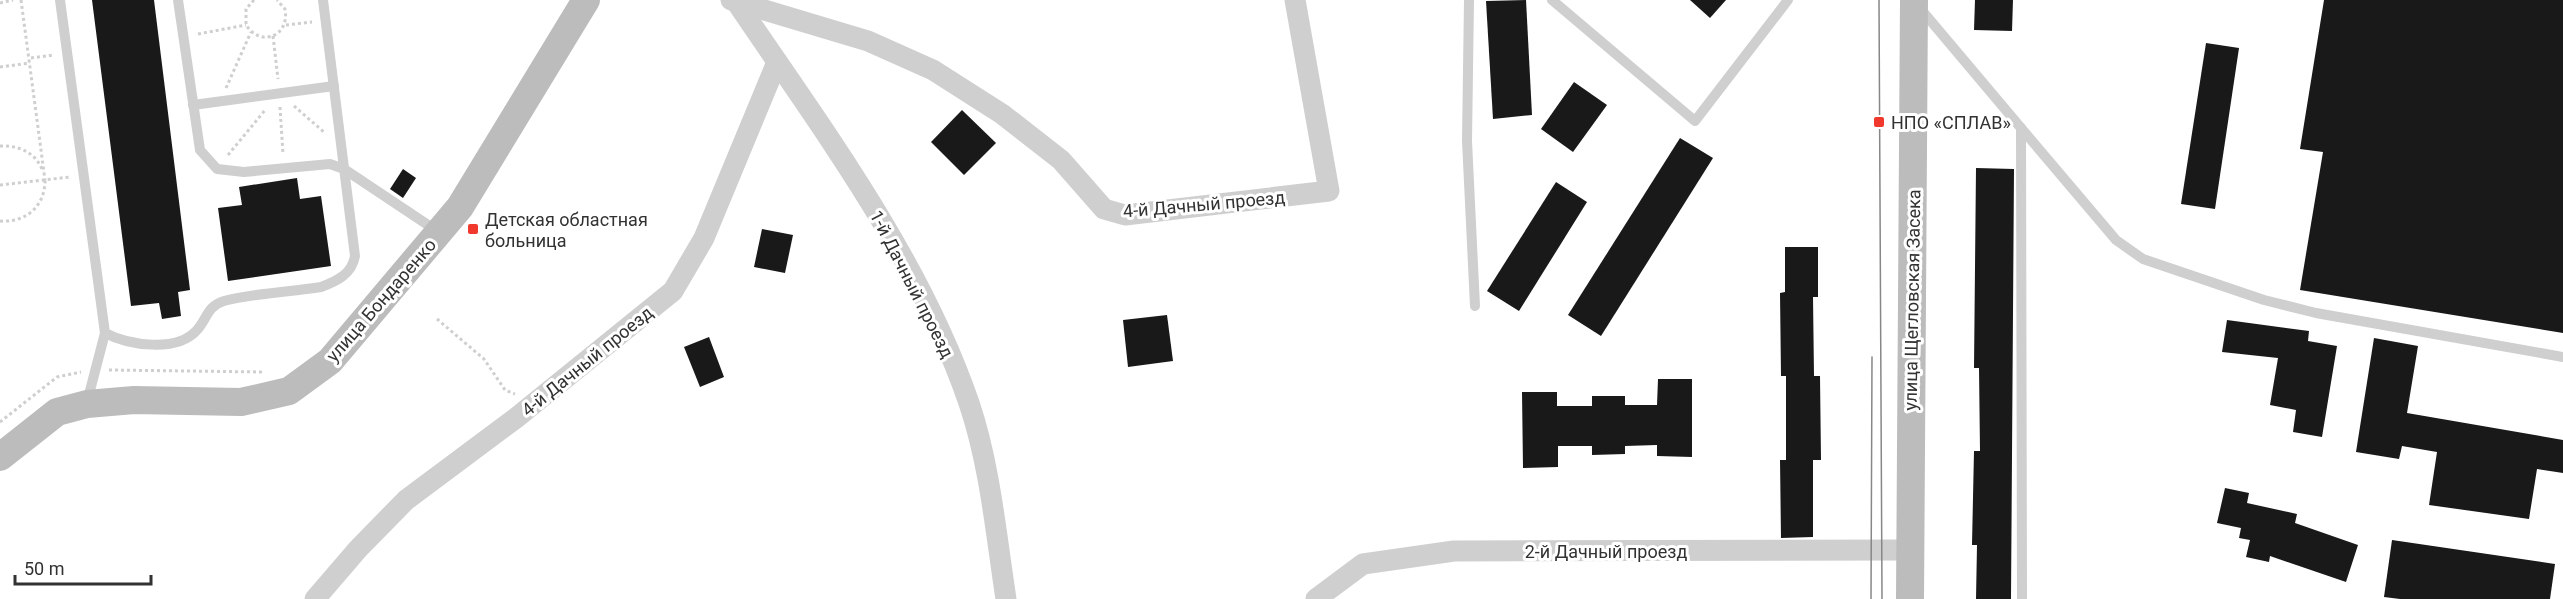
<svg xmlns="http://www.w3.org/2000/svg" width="2563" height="599" font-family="Roboto,sans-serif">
	<rect width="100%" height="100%" fill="#fff"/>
	<g fill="#191919">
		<polygon points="92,0 154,0 190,290 178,292 181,316 162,319 159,303 131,306"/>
		<polygon points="1526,0 1532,115 1493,119 1486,1"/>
		<polygon points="1690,0 1726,0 1710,18"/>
		<polygon points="1975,0 2013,0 2012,31 1974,30"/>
		<polygon points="2324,0 2563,0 2563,333 2300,290 2323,152 2300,149"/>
		<polygon points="2206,43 2239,48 2215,209 2181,204"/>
		<polygon points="1574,82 1607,105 1573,152 1541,129"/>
		<polygon points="962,110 996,143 964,175 931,142"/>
		<polygon points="1680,138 1713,158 1601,336 1568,315"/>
		<polygon points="1976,168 2014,169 2011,599 1976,599 1977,545 1972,545 1974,451 1980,451 1979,368 1974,368"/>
		<polygon points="403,169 416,178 403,198 390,189"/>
		<polygon points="297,178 300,199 321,196 331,266 228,281 218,208 242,205 239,187"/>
		<polygon points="1556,182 1587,202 1519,311 1487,291"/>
		<polygon points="762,229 793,235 785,273 754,267"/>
		<polygon points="1785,247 1818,247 1818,297 1813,297 1814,376 1820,376 1821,460 1813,460 1813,537 1781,538 1780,460 1786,460 1786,376 1781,376 1780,293 1785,292"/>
		<polygon points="1167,315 1173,361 1128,367 1123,320"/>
		<polygon points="2227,320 2309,331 2308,341 2337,346 2322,437 2293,432 2296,410 2270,405 2278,358 2222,352"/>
		<polygon points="709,337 724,377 700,387 684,347"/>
		<polygon points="2374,338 2418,346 2407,413 2563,440 2563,473 2537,469 2529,519 2429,505 2437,452 2402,446 2399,459 2356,452"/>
		<polygon points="1658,379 1692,379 1692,457 1657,456 1657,445 1625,446 1625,454 1592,455 1592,446 1558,446 1558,467 1523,468 1522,392 1557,392 1557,406 1592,406 1592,396 1625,396 1625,405 1657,405"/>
		<polygon points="2225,488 2249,493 2247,503 2297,514 2295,523 2358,545 2346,582 2270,556 2269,562 2246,557 2250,540 2239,538 2241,528 2217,523"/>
		<polygon points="2392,540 2555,564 2550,599 2400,599 2384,597"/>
	</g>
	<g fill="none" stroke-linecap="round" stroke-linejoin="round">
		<g stroke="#cfcfcf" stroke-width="3" stroke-dasharray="3 3" stroke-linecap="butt">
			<polyline points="21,0 45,180"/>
			<path d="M254 0 246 9V25C261 48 290 36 285 9L277 0"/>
			<polyline points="0,3 13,0"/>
			<polyline points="286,25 312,22"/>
			<polyline points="198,34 246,25"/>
			<polyline points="273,36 278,79"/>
			<polyline points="31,58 54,55"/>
			<polyline points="0,67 30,63"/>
			<polyline points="226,88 251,32"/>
			<polyline points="294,106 325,133"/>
			<polyline points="280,107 283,154"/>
			<path d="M0 146C19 145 37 153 43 172"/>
			<polyline points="228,155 266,109"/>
			<polyline points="0,185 70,177"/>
			<path d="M0 221C27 223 46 205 45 178"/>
			<polyline points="437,319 484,359 505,390 515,394"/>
			<polyline points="109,370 264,372"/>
			<polyline points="0,422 57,377 81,372"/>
		</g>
		<g stroke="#cfcfcf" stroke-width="10">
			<path d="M60 0 105 333C128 345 177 353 197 330 207 319 207 306 224 301 255 293 289 292 321 287 337 281 352 274 355 256L323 0"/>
			<polyline points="178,0 200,150 217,169 244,172 330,164 344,169 437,231"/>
			<polyline points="1469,0 1467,141 1475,306"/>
			<polyline points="1552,0 1695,121 1788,0"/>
			<polyline points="1919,7 2021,128 2022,599"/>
			<polyline points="193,105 334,86"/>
			<polyline points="2021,128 2116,240 2143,259 2264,300 2316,313 2563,357"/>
			<polyline points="87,402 105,333"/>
		</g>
		<g stroke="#cfcfcf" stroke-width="21">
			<polyline points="731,0 868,41 933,70 1002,114 1061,160 1104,209 1125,215 1329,191 1295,0"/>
			<path d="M737 3C822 129 919 257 969 403 990 465 996 534 1006 599"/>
			<polyline points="315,599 358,549 406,500 516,418 673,291 704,238 777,62"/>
			<polyline points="1316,599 1363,564 1454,551 1909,550"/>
		</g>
		<g stroke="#bcbcbc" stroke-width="28">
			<polyline points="0,457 57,412 87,404 134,400 241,402 289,391 330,361 460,207 586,0"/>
			<polyline points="1910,599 1914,0"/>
		</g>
		<g stroke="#878787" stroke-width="1.5">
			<polyline points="1879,0 1882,599"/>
			<polyline points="1871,599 1872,357"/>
		</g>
	</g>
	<g fill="#f1382c" stroke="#fff" stroke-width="2">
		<rect x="1873" y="116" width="12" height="12" rx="3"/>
		<rect x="467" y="223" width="12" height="12" rx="3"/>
	</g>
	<g text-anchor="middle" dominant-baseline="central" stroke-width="6" stroke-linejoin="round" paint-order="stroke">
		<g font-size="18" fill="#323232" stroke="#fff" text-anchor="start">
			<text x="1891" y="122">НПО «СПЛАВ»</text>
			<text x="485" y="219">Детская областная<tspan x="485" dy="21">больница</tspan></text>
		</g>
		<g font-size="18" fill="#323232" stroke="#fff">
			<text transform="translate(1204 204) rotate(-5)">4-й Дачный проезд</text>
			<text transform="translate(912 284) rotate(63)">1-й Дачный проезд</text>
			<text transform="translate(381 300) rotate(-49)">улица Бондаренко</text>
			<text transform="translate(1912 300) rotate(-89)">улица Щегловская Засека</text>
			<text transform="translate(587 361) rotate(-39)">4-й Дачный проезд</text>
			<text x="1606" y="551">2-й Дачный проезд</text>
		</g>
	</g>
	<path d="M15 575v9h136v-9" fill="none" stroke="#323232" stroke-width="3"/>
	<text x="24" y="575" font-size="18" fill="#323232" stroke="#ffffff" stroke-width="4.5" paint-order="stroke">50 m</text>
</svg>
